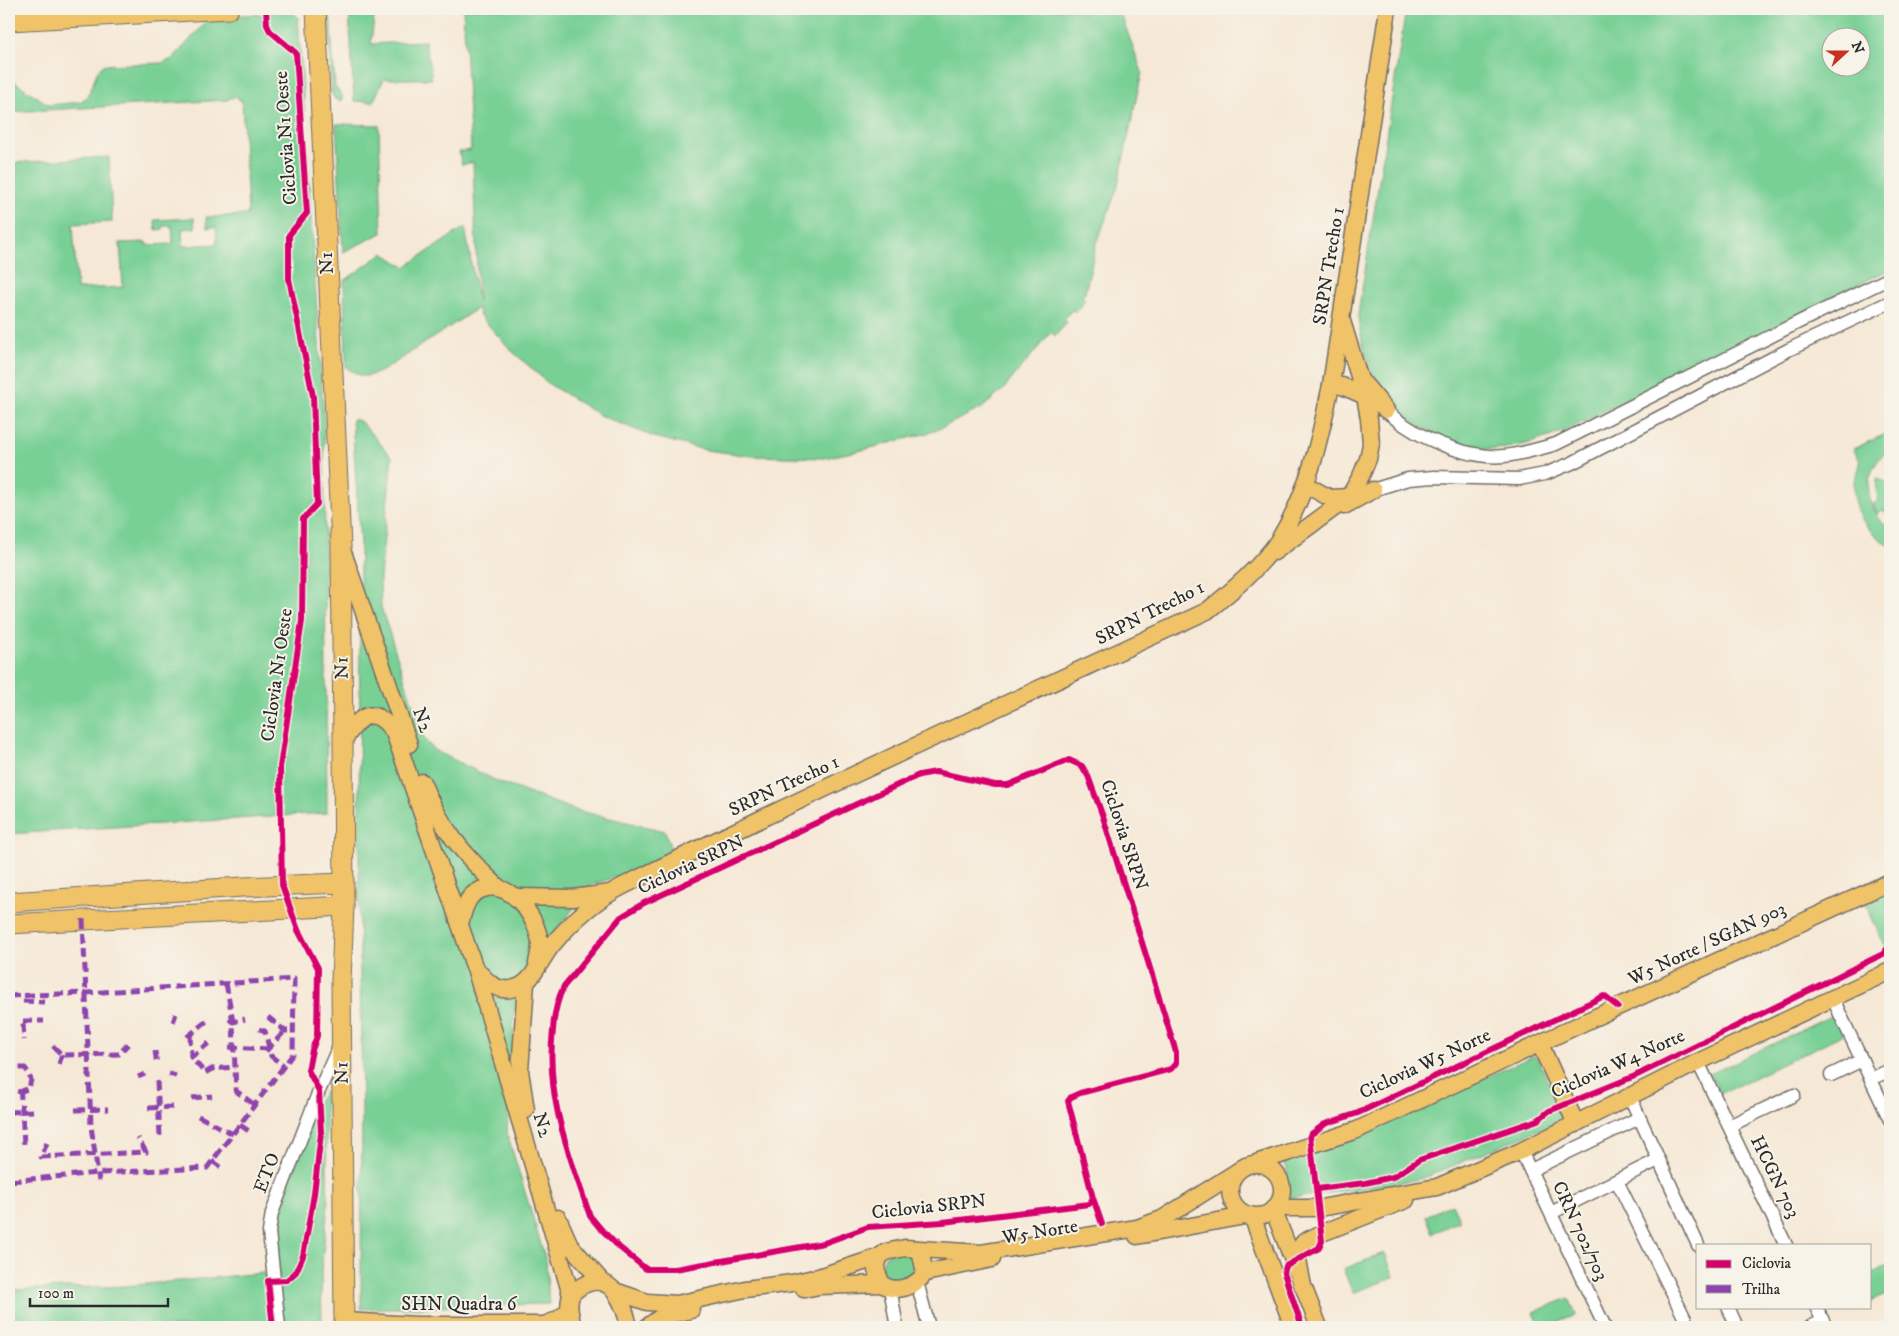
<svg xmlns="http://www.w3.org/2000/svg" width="1899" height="1336" font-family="'IM FELL DW Pica',serif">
	<rect width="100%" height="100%" fill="#f7f3e8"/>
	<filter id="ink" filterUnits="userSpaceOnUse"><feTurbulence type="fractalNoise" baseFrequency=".02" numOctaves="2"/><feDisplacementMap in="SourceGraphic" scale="10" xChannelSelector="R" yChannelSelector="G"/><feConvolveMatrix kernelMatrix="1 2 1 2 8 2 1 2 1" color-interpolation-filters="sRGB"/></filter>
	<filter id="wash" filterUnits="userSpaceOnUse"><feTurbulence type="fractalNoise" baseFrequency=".0096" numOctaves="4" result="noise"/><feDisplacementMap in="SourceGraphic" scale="20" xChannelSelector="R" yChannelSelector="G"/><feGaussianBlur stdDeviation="1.12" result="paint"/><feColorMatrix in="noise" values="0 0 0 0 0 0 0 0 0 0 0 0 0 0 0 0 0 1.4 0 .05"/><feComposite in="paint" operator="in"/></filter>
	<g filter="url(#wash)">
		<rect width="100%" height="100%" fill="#f6e8d6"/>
		<g fill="#78d095" stroke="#527e60" fill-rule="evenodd">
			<polygon points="328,9 330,9 335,87 342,95 342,101 335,99 332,94"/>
			<polygon points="349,9 375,9 371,44 425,41 432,79 384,79 373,102 354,101"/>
			<path d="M463 9H1119L1142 72 1117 189 1096 245 1085 293 1082 297 1085 300 1076 312 1072 310 1064 319 1067 323 1055 336 1051 332 1002 391 982 408 935 431 867 449 824 458 752 456 706 450 654 437 599 415 549 384 511 350 480 316 478 308 384 370C365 378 363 379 346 367L344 281 383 253 405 267 465 227 478 302 473 162 462 165 459 152 471 150Z"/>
			<path d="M1406 9H1890V269L1567 430C1544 439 1522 447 1497 449 1483 450 1469 446 1456 442 1394 424 1364 377 1358 315ZM1832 38H1862V68H1832Z"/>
			<polygon points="293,12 298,17 324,422 327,813 9,834 9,163 109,157 112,222 73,224 77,289 123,287 120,243 146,242 146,245 173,244 172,226 163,226 163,229 156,230 155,220 194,218 195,228 182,229 183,246 217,244 216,227 207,228 206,217 247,215 248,210 242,100 239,100 238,97 229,98 228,100 9,112 9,78 49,105 80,102 88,96 98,70 104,65 162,63 172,59 211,17"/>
			<polygon points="336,124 379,125 382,233 343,252"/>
			<polygon points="352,419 360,421 392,457 380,577 381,607 424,739 434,750 501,783 575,810 665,831 672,853 633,871 592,885 541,950 515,1002 507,1133 546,1261 549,1304 361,1309 362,1113 359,893 360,543"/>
			<path d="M1890 432V449C1860 472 1863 506 1890 529V546C1866 532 1852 510 1854 482 1855 476 1860 469 1860 463 1860 459 1855 453 1853 449Z"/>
			<polygon points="1877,479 1890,483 1890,517 1883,510 1877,513 1873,504 1879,501 1876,491"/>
			<polygon points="1890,890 1890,960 1865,902"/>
			<polygon points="1833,1015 1836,1017 1844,1034 1720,1094 1710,1074"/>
			<polygon points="1533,1056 1537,1058 1563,1110 1557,1122 1424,1178 1404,1182 1287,1199 1287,1168 1280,1156 1359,1135"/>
			<polygon points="325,1091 328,1205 321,1271 322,1327 9,1327 9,1290 126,1286 262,1273 263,1275 279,1274 275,1223 317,1104"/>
			<polygon points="1452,1204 1460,1221 1433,1233 1426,1216"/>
			<path d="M895 1251 916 1257 918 1265C911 1281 892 1283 879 1272L885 1256Z"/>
			<polygon points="1385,1253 1394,1277 1353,1293 1343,1269"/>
			<polygon points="1890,1265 1890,1293 1870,1302 1870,1274"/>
			<polygon points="1569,1298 1576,1315 1546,1327 1541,1327 1534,1312"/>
		</g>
	</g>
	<g filter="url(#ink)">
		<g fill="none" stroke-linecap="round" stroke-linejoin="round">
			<g stroke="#726d67" stroke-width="15">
				<g id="minor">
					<path d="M1378 405C1388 412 1396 420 1406 426 1431 443 1474 459 1504 456 1522 454 1539 449 1556 444L1803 320 1890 278"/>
					<polyline points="1366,492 1408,479 1434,477 1519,479 1545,474 1572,463 1788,350 1890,302"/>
					<polyline points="1832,997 1890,1120"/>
					<polyline points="1698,1062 1786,1245"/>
					<polyline points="1831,1075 1862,1060"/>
					<polyline points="1871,1079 1890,1070"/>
					<polyline points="1630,1097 1698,1245"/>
					<polyline points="1729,1126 1794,1095"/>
					<polyline points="1521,1151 1605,1327"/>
					<polyline points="1531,1170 1639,1118"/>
					<polyline points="1617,1181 1689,1327"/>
					<polyline points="1551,1213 1658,1160"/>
					<polyline points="917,1282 929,1327"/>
					<polyline points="890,1288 897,1327"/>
					<polyline points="1728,1307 1737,1327"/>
					<polyline points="1816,1307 1826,1327"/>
					<polyline points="279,1327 269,1232 272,1213 319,1091 339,1046"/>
					<polyline points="1810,1327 1823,1321"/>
				</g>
			</g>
			<g stroke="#726d67" stroke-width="19">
				<g id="major">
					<polyline points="1364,384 1386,410"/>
					<polyline points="1331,385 1342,386 1365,396"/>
					<polyline points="1306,485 1330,498 1349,497"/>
					<polyline points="1344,506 1373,490"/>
					<polyline points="1274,552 1349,497 1361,476 1368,459 1371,444 1369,419 1365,396 1342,321"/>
					<polyline points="344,555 409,744"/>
					<path d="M343 741C360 716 372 703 394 732L474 966C484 979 496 994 515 988 534 983 541 957 553 944 573 920 598 898 625 885 817 790 1013 701 1207 611 1232 591 1263 565 1280 538 1309 491 1320 438 1331 385L1388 9"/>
					<path d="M422 782C440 827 464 855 499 888"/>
					<polyline points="518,897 573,898 610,893"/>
					<path d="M460 924C463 914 465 899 475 893 506 872 538 916 540 944 540 950 538 957 537 963"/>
					<polyline points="476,971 571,1295"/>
					<polyline points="1540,1044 1576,1124"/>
					<polyline points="526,1110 520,1071 526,983"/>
					<polyline points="1253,1164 1357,1130 1587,1021 1890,882"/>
					<circle cx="1256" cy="1190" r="26"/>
					<polyline points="1274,1208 1320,1208 1437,1187 1521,1151 1698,1062 1890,971"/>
					<polyline points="1273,1209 1319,1327"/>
					<polyline points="1252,1216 1293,1327"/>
					<polyline points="558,1218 570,1245 603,1283"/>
					<polyline points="1137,1236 1250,1215"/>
					<path d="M879 1257 876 1270 882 1284C895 1294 916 1287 925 1273L921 1255 916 1249"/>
					<polyline points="925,1273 992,1259"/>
					<polyline points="1303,1287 1298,1259 1298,1250 1304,1242 1322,1233 1406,1200"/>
					<polyline points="804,1289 819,1286 882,1284"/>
					<polyline points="615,1291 647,1302 677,1304 745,1289 792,1283 818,1277 879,1257 886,1252 905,1248 981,1253 1137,1228 1162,1219 1238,1171"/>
					<polyline points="344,1321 417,1325 544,1325 557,1320 569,1311"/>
					<path d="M573 1327C571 1318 567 1306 571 1296 573 1291 581 1286 586 1284 613 1272 625 1307 629 1327"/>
					<polyline points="647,1327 661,1317 691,1310"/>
				</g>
			</g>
			<g stroke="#726d67" stroke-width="21">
				<g id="highway">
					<polyline points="316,9 341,546 343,741 344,906 341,981 344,1327"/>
					<polyline points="9,21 229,9"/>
					<polyline points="9,902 243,887 343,883"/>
					<polyline points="9,924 344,906"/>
				</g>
			</g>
			<use href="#minor" stroke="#fff" stroke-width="12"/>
			<use href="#major" stroke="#f0c369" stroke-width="16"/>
			<use href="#highway" stroke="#f0c369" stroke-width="19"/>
			<g stroke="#8e44ad" stroke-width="5" stroke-dasharray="10 5" stroke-linecap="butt">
				<polyline points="83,919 91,1126 99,1181"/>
				<polyline points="226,983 233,1022 236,1091 255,1105"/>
				<polyline points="9,996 86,993 294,979 293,1054 207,1168 98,1173 9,1181"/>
				<polyline points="23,1001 44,1002"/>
				<polyline points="268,1017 285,1031 293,1031"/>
				<polyline points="229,1019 233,1022 245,1019"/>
				<polyline points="23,1021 44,1021"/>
				<polyline points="173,1022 176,1014"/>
				<polyline points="23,1024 24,1040"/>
				<polyline points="259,1029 265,1031 271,1056 284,1066"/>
				<polyline points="190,1034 191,1057 205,1073 212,1069 235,1067"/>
				<polyline points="187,1037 208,1020"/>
				<polyline points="53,1046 62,1055 119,1054 128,1044"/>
				<polyline points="229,1047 270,1049"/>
				<polyline points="155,1051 157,1065"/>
				<polyline points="266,1051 285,1031"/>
				<polyline points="190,1058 209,1043"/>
				<polyline points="59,1064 62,1055"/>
				<polyline points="169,1074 176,1076"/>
				<polyline points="9,1076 14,1068 25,1068 28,1072 31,1080 29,1088 20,1092 12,1089 9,1083"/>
				<polyline points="138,1077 145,1074"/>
				<polyline points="157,1081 160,1136"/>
				<path d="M20 1089C22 1106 23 1126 24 1145"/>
				<polyline points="192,1098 212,1096"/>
				<polyline points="148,1108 173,1107"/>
				<polyline points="75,1110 108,1109"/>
				<polyline points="9,1112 33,1111"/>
				<polyline points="198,1116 233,1134"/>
				<polyline points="240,1125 249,1131"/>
				<polyline points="47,1143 41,1157 146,1152 138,1138"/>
				<polyline points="212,1161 221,1167 224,1166"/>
			</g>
			<g stroke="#f7f3e8" stroke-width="9">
				<g id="cycleway">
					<polyline points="266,9 267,25 270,31 296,53 307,213 289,235 289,279 313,396 317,504 303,519 302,621 280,767 282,885 298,930 318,968 317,1036 312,1050 308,1070 319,1091 321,1133 314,1194 303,1256 296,1272 287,1280 268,1281 273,1327"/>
					<polyline points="1317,1189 1365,1183 1393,1177 1419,1160 1538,1120 1549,1111 1635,1076 1883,954 1890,945"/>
					<path d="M1093 1198 1089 1204 1074 1206 943 1222 868 1227 824 1243 675 1269H646L619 1247 600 1228 590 1216C569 1154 545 1097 553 1030 554 1014 557 1000 564 986L621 917 644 903 919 775 936 772 995 785H1008L1069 760 1082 766 1088 776 1103 817 1176 1052V1063L1171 1069 1080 1093 1071 1097 1068 1101 1093 1198 1102 1224"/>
					<polyline points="1302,1327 1284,1273 1286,1266 1319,1248 1322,1241 1310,1135 1325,1124 1358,1113 1604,996 1618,1007"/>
				</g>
			</g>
			<use href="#cycleway" stroke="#d6006c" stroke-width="6"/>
		</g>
	</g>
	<g text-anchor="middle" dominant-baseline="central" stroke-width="4" stroke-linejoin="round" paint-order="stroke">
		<g font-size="19" fill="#2b2b2b" stroke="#f7f3e8">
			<text transform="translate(286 138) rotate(-94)">Ciclovia N1 Oeste</text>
			<text transform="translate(327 263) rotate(-93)">N1</text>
			<text transform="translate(1329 266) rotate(-81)">SRPN Trecho 1</text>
			<text transform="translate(1150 613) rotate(-27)">SRPN Trecho 1</text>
			<text transform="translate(342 668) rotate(-91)">N1</text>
			<text transform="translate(277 675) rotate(-82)">Ciclovia N1 Oeste</text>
			<text transform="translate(422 720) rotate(71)">N2</text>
			<text transform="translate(784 786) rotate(-25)">SRPN Trecho 1</text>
			<text transform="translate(1124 835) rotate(72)">Ciclovia SRPN</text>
			<text transform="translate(691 865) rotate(-25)">Ciclovia SRPN</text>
			<text transform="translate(1707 944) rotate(-25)">W5 Norte / SGAN 903</text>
			<text transform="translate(1425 1064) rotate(-25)">Ciclovia W5 Norte</text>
			<text transform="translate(1618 1064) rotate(-24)">Ciclovia W4 Norte</text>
			<text transform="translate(342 1073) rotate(-91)">N1</text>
			<text transform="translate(542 1125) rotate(74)">N2</text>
			<text transform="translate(267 1173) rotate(-69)">ETO</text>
			<text transform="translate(1775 1177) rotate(64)">HCGN 703</text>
			<text transform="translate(929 1207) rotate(-6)">Ciclovia SRPN</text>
			<text transform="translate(1580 1231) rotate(65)">CRN 702/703</text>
			<text transform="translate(1040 1232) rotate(-9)">W5 Norte</text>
			<text x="459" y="1304">SHN Quadra 6</text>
		</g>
	</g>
	<rect width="1899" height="1336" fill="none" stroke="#f7f3e8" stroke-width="30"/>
	<rect x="1696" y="1244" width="175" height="65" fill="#f7f3e8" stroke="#a5a39c"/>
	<rect x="1706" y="1260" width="25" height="8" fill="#d6006c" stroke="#a5a39c"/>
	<text x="1742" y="1268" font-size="15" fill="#2b2b2b">Ciclovia</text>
	<rect x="1706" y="1285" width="25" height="8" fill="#8e44ad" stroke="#a5a39c"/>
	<text x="1742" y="1294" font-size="15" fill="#2b2b2b">Trilha</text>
	<g transform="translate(1846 52) rotate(69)"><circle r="24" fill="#f7f3e8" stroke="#a5a39c"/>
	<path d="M0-4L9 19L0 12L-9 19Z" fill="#c8321e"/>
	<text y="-8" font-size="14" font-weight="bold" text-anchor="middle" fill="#2b2b2b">N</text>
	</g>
	<path d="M30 1298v8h138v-8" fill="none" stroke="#2b2b2b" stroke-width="2.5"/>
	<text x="38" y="1298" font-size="15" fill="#2b2b2b" stroke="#f7f3e8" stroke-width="4" paint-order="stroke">100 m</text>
</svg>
